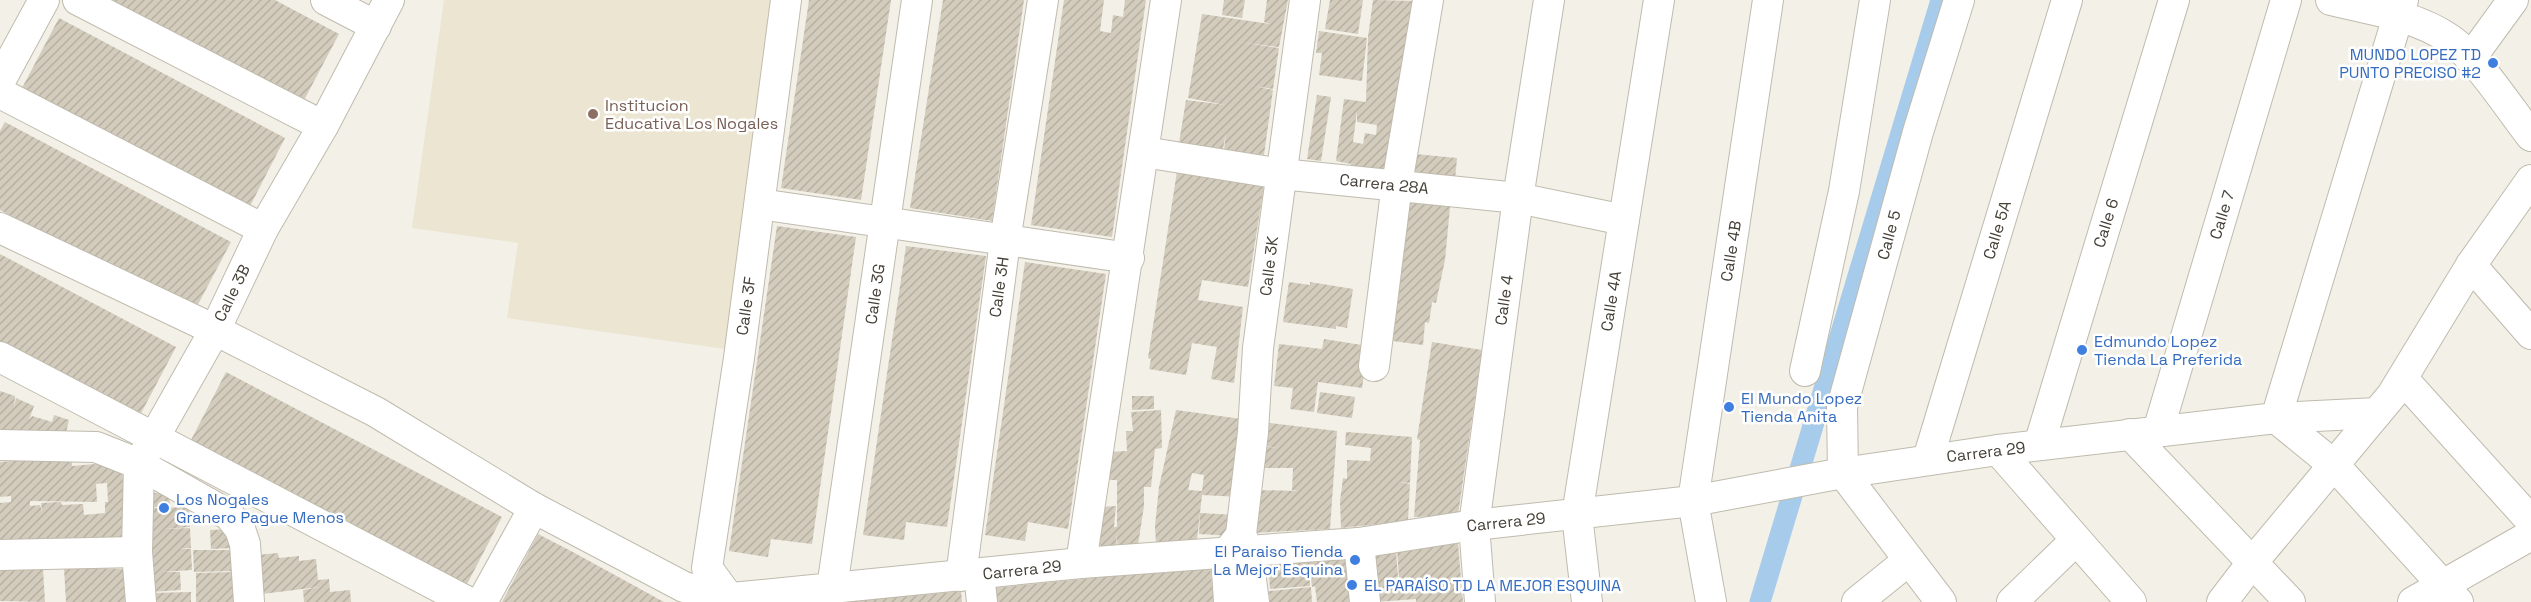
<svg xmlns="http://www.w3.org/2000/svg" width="2531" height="602" font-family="'Space Grotesk',sans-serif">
	<defs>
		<pattern id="building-hatch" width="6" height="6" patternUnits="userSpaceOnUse" patternTransform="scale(1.5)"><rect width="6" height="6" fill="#d3ccbd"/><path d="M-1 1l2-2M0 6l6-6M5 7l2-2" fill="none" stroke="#b6b0a3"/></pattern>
	</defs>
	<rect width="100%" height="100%" fill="#f2f0e7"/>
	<polygon fill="#ebe5d2" points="444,0 773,0 725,349 507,318 518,243 412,228"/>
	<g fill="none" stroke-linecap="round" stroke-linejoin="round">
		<polyline stroke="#a7cbeb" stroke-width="21" points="1760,602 1941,0"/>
	</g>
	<g fill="url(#building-hatch)" fill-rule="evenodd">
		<polygon points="105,0 275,0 339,34 302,104"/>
		<polygon points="809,0 891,0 861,200 781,188"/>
		<polygon points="943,0 1024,0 992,221 910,208"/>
		<polygon points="1064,0 1104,0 1100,31 1111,33 1113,15 1123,17 1125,0 1146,0 1112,237 1031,225"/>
		<polygon points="1224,0 1245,0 1242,18 1222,15"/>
		<polygon points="1267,0 1288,0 1279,47 1239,42 1279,48 1273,89 1254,86 1273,90 1264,155 1224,150 1226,132 1223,149 1179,143 1186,100 1226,105 1188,98 1202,14 1270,24 1264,22"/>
		<polygon points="1330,0 1363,0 1358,34 1325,29"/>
		<path d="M1373 0 1416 1 1393 170 1350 166 1351 164 1336 161 1344 99 1366 102 1368 37ZM1357 111V122L1377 125 1376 135 1365 133 1363 144 1353 142Z"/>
		<polygon points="59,18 285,138 249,208 22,88"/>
		<polygon points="1319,31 1367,38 1362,81 1319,75 1322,53 1316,53"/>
		<polygon points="1317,95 1331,97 1321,161 1307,159"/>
		<polygon points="5,122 231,242 194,312 0,210 0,131"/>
		<polygon points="1415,154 1457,158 1455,180 1412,176"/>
		<polygon points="1178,165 1265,179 1248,287 1202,280 1198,300 1243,307 1234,383 1211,379 1217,347 1192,343 1186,375 1149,369 1151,359 1148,358"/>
		<polygon points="1404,193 1451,197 1445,260 1436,303 1432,302 1429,323 1425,322 1423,345 1385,340"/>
		<polygon points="777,226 856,237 812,544 771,539 768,557 729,551"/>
		<polygon points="906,246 986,256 947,527 906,522 904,540 863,535"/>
		<polygon points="0,254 176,347 139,417 0,344"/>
		<polygon points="1025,262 1106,274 1068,529 1028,522 1025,541 985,535"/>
		<polygon points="1289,282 1310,285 1310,282 1353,289 1347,328 1336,326 1336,329 1283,322"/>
		<polygon points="1324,339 1368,346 1362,388 1318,382 1314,412 1290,409 1293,388 1274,386 1279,344 1322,349"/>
		<polygon points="1432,342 1482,350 1458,515 1414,517 1420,440 1417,439"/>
		<polygon points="226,372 502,517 465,588 190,442"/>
		<polygon points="0,391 15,396 14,408 16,398 34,406 29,420 32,416 52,422 54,415 69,420 65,437 0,435"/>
		<polygon points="1320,392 1355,397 1352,418 1317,413"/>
		<polygon points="1132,396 1154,396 1154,409 1132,410"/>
		<polygon points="1161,410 1162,448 1155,449 1151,487 1144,487 1144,506 1138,545 1118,547 1116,533 1117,547 1100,548 1099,527 1102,507 1116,506 1114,527 1117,527 1117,480 1110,480 1110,452 1127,451 1126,431 1133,431 1131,412"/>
		<path d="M1176 410 1249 420 1240 497 1202 495 1197 540 1156 544 1155 526 1159 487ZM1192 473 1204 475 1202 491 1188 490Z"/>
		<polygon points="1262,422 1337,431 1330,529 1252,533 1254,490 1299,491 1292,490 1293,468 1255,468 1259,446 1278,448 1258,445"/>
		<polygon points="1346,432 1412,437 1410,483 1398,482 1410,484 1408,521 1341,528 1340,501 1343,478 1347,479 1347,460 1370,461 1371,448 1345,445"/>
		<path d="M40 459V461H72V466L107 463 122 469 129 543 0 546V503L11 502V496L0 497V462ZM107 483 108 502H105V513L84 515 83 504 62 505 61 502 41 503 42 512 40 505 30 506V501L97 502 96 484Z"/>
		<polygon points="151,493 169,493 170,507 151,507"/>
		<polygon points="189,507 190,527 163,529 190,528 191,548 178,549 191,549 192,570 162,572 180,572 181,590 151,592 151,508"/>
		<polygon points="1200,513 1236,515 1234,536 1199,534"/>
		<polygon points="234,529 234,548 211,549 210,530"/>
		<polygon points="538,534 571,551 664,602 502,602"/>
		<polygon points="1458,543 1463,602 1416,602 1416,599 1375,602 1373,553 1396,551 1398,577 1386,579 1399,578 1397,549"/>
		<polygon points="193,550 234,550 234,571 194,572"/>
		<polygon points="278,553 279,558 299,556 299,561 316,559 318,580 329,579 330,592 350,590 351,602 304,602 303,590 319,587 262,594 257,555"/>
		<polygon points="1348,554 1355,602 1317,602 1315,586 1312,587 1310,568 1310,586 1270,589 1268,561"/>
		<polygon points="1210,565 1214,602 994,602 992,588 1112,576 1112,573"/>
		<polygon points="22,567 22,570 43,569 45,602 0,601 0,569"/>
		<polygon points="86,568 129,569 132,602 66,602 64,569"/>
		<polygon points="237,572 238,602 196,602 196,573"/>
		<polygon points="1311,587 1312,602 1270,602 1269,591"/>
		<polygon points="961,591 962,602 837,602 920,592 920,595"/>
		<polygon points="191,592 191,602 151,602 151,593"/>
	</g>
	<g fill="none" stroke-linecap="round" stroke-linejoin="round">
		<g stroke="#c0bbad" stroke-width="32">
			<g id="minor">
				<polyline points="78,0 323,126"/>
				<polyline points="326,0 376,26"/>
				<path d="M2331 0C2370 10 2414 15 2448 38 2477 57 2509 108 2531 136"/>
				<polyline points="2403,0 2276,418 2335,466 2458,602"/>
				<polyline points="2470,59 2513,0"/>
				<polyline points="0,81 44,0"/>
				<polyline points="0,93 263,229"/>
				<polyline points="1144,152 1281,174 1518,198 1624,220"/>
				<polyline points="760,204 1129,258"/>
				<polyline points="0,228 215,330 376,412 534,508 684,587 732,598 1081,563 1359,543 1474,525 1693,501 1843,473 1998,450 2276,418 2377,413"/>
				<polyline points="2471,265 2531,334"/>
				<polyline points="0,357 468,602"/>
				<polyline points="1374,366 1397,184 1428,0"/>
				<polyline points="1805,371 1844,191 1875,0"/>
				<polyline points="2403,379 2531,521"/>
				<polyline points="2158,431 2286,0"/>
				<polyline points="2130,434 2290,602"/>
				<polyline points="0,445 96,447 139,464 229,515 240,529 245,544 249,602"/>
				<polyline points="2039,445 2174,0"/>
				<polyline points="1998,450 2131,602"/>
				<polyline points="1928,459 2067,0"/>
				<polyline points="1359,543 1365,602"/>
				<polyline points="0,555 137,552"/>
				<polyline points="1081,563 1166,0"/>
				<polyline points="979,574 982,602"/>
				<polyline points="961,576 1005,241 1043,0"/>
				<polyline points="832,588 917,0"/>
				<polyline points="141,602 137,552 139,464 215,330 263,229 323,126 389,0"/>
				<polyline points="482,602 534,508"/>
				<polyline points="732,602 707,568 739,358 786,0"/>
				<polyline points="1229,602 1226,554 1238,539"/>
				<polyline points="1254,602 1247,550 1241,534 1253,432 1258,348 1305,0"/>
				<polyline points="1480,602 1474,525 1518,198 1549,0"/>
				<polyline points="1587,602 1577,515 1659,0"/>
				<polyline points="1711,602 1693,501 1768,0"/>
				<polyline points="1857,602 1909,560"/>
				<polyline points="1941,602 1843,473 1842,407 1918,132 1959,0"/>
				<polyline points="2012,602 2075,541"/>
				<polyline points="2222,602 2251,564 2392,395 2471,265 2531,180"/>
				<polyline points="2413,602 2531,535"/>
			</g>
		</g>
		<use href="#minor" stroke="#fff" stroke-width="30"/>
	</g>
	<g fill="#3f7fe0" stroke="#fff" stroke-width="2">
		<circle cx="2493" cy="63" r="6"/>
		<circle cx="2082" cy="350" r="6"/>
		<circle cx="1729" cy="407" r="6"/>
		<circle cx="164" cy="508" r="6"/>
		<circle cx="1355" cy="560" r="6"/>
		<circle cx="1352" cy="585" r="6"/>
	</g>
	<circle fill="#8d6e63" stroke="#fff" stroke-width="2" cx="593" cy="114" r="6"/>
	<g text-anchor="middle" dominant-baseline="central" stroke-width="5" stroke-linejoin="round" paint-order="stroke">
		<g font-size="16" fill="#366cbe" stroke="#fff" text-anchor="start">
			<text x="2481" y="54" text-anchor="end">MUNDO LOPEZ TD<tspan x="2481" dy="18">PUNTO PRECISO #2</tspan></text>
			<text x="2094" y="341">Edmundo Lopez<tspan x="2094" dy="18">Tienda La Preferida</tspan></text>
			<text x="1741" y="398">El Mundo Lopez<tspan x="1741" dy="18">Tienda Anita</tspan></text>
			<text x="176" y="499">Los Nogales<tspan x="176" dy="18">Granero Pague Menos</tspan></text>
			<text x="1343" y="551" text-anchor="end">El Paraiso Tienda<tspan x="1343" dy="18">La Mejor Esquina</tspan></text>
			<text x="1364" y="585">EL PARAÍSO TD LA MEJOR ESQUINA</text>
		</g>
		<g font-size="16" fill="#785e54" stroke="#fff" text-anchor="start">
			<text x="605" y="105">Institucion<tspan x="605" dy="18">Educativa Los Nogales</tspan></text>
		</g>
		<g font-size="16" fill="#454037" stroke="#fff">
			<text transform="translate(1384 184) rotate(6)">Carrera 28A</text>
			<text transform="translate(2222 215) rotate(-73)">Calle 7</text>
			<text transform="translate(2106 223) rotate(-73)">Calle 6</text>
			<text transform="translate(1997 230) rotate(-73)">Calle 5A</text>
			<text transform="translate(1889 235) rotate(-75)">Calle 5</text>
			<text transform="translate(1731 251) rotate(-81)">Calle 4B</text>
			<text transform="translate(1269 266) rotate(-83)">Calle 3K</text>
			<text transform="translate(999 287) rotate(-82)">Calle 3H</text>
			<text transform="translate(232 293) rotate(-64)">Calle 3B</text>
			<text transform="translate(875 294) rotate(-82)">Calle 3G</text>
			<text transform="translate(1504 300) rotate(-82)">Calle 4</text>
			<text transform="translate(1611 301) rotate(-81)">Calle 4A</text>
			<text transform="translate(746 306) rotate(-82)">Calle 3F</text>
			<text transform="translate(1986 452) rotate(-7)">Carrera 29</text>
			<text transform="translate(1506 522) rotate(-6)">Carrera 29</text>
			<text transform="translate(1022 570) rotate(-6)">Carrera 29</text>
		</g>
	</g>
</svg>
